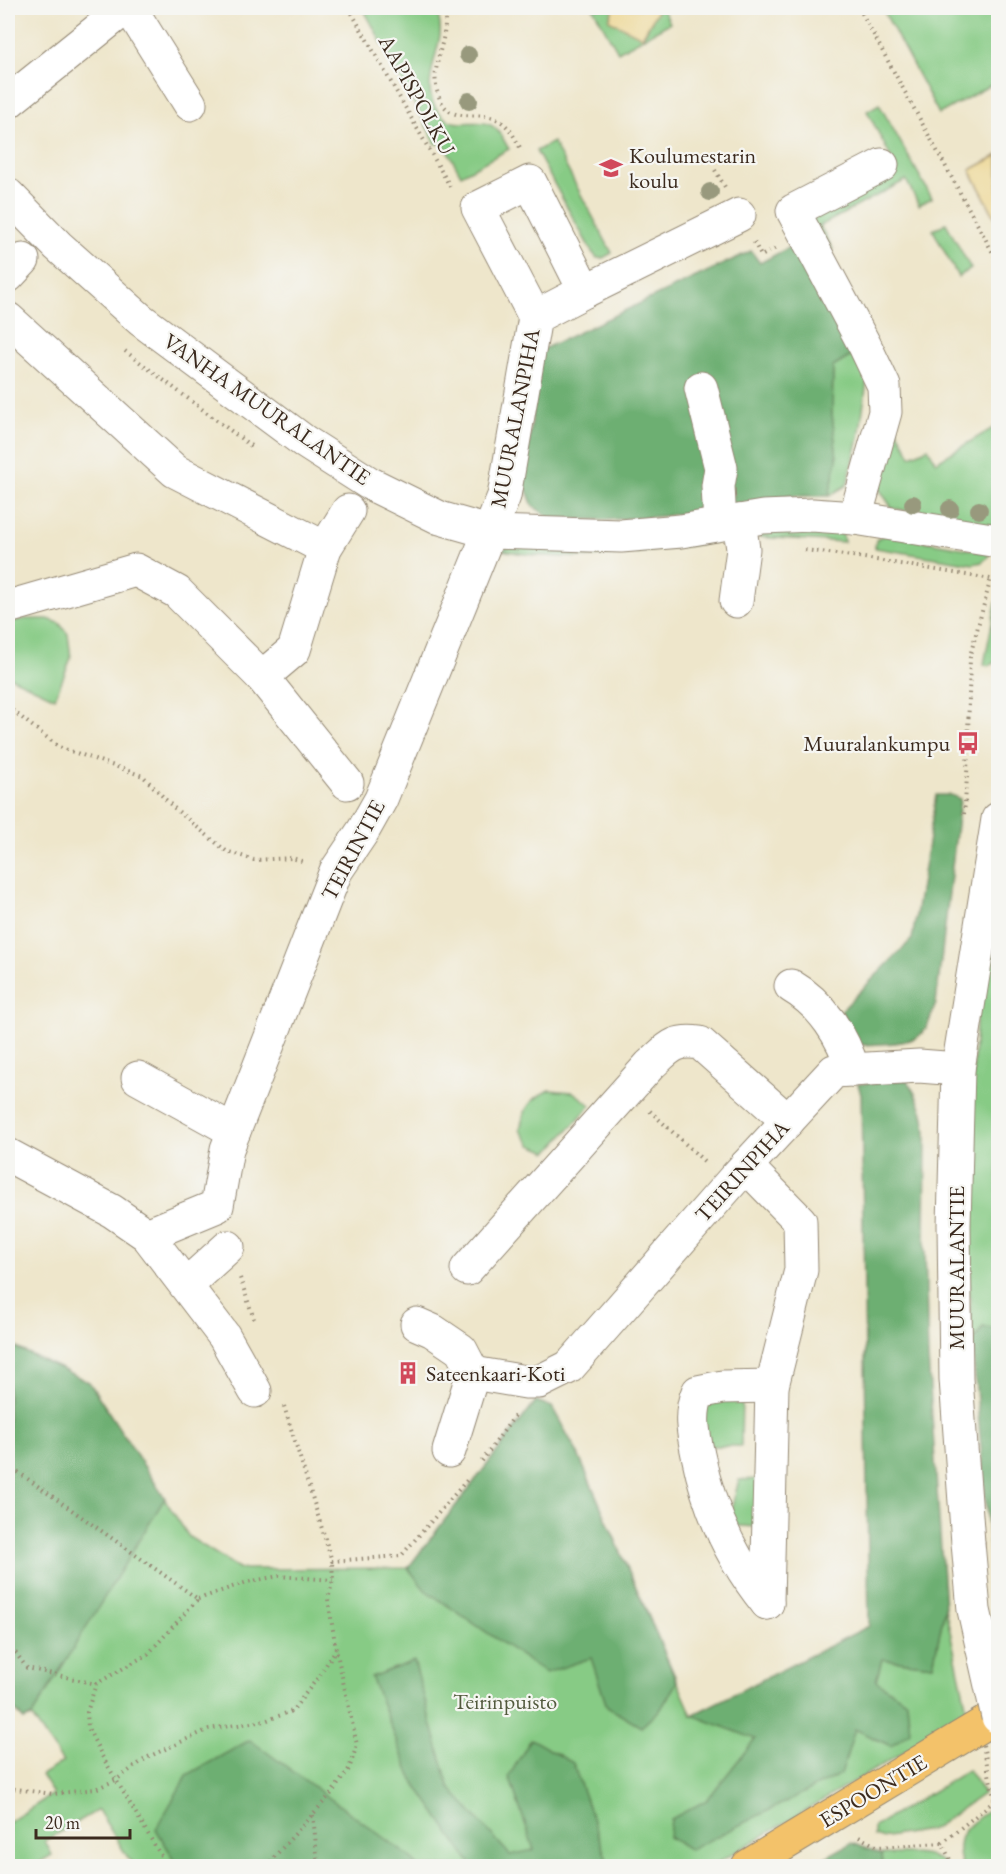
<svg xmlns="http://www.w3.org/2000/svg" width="1006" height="1874" font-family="'EB Garamond',serif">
	<rect width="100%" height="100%" fill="#f6f6f2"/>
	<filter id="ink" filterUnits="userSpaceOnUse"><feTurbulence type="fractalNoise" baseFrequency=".0167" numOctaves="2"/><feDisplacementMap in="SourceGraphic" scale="12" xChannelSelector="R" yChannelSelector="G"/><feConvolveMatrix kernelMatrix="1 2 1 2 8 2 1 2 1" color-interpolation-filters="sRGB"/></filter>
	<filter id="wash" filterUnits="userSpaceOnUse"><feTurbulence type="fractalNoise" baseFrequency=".008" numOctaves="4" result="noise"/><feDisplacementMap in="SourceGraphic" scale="24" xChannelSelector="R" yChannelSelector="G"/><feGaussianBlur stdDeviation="1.35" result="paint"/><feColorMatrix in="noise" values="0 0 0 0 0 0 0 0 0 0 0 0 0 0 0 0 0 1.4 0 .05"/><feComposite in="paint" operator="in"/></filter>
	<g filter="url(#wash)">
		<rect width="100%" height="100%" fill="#eee6cb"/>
		<g fill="#87cb85" stroke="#617a52" stroke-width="1.5">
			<path d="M363 8H437C439 17 441 26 440 35 436 63 417 95 445 118 459 130 483 114 497 130 502 135 505 143 509 149L461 175 444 144H436Z"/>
			<polygon points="593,8 614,8 609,20 643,37 659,8 662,8 670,23 618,52"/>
			<polygon points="882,8 998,8 998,81 939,114"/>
			<polygon points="879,104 932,198 919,205 906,180 820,226 833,249 825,253 807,220 897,169 867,111"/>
			<polygon points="553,142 612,253 603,258 597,258 592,252 536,151"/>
			<polygon points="946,223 971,269 958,277 933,230"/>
			<polygon points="856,353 868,374 859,438 847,485 829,496 837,459 832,414 833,367"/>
			<polygon points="893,422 911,456 928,448 936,462 998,425 998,527 892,508 878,487"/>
			<polygon points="766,529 842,529 844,542 759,537"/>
			<polygon points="885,534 989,553 988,557 982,562 973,564 875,548 876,540"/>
			<path d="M726 540C655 551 574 566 502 550L510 545Z"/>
			<polygon points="998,600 998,651 996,662 988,666 984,664 996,603"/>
			<polygon points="26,619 48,619 59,623 68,634 71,658 55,698 8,676 8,622"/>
			<polygon points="998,884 998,1332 993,1328 983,1327 972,1343 965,1202 978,995"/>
			<path d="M549 1090 573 1092 591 1105 548 1152 531 1145 520 1130C524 1108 529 1100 549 1090Z"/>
			<polygon points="8,1344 89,1382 189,1537 240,1569 408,1568 536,1401 552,1407 577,1452 692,1715 755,1738 855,1729 891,1746 907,1702 876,1681 882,1659 933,1665 945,1608 968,1714 712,1866 129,1866 132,1864 98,1810 45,1841 52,1855 33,1866 8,1866 8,1823 53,1794 41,1775 63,1762 32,1717 24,1720 8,1703"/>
			<polygon points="742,1396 741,1446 699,1446 699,1401"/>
			<polygon points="760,1479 757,1527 727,1525 739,1480"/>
			<polygon points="968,1770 984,1793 939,1825 929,1830 881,1838 874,1836 874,1827"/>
			<path d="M989 1810 998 1850V1866H962C952 1835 966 1827 989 1810Z"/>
			<path d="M882 1854C903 1855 932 1850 947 1866H883Z"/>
		</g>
		<g fill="#6daf72" stroke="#546c48" stroke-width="1.5">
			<polygon points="797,243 856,353 833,367 832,414 837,459 829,496 791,496 665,516 606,520 550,518 533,506 524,483 541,350 751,251 760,263"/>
			<path d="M936 795H951L960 799 936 1003C932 1012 930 1023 925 1030 915 1046 874 1044 856 1045L841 1011 912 939Z"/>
			<path d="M907 1080C918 1098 925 1112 926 1133L925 1248 928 1357 945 1608 933 1665 882 1659 876 1681 907 1702 910 1732 891 1746 855 1729 841 1774 690 1850 669 1837 671 1819 707 1800 755 1739 692 1715 869 1626 861 1095 858 1084Z"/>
			<polygon points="983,1327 993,1328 998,1332 998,1608 989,1540 972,1343"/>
			<polygon points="8,1344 89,1382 165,1498 32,1716 24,1720 8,1703"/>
			<polygon points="536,1401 552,1407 577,1452 677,1682 661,1709 641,1727 607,1707 591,1658 546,1673 425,1590 408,1568"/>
			<polygon points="414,1661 449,1787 510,1855 534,1850 509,1776 531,1739 573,1763 609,1866 472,1866 412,1779 371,1677"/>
			<polygon points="250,1740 410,1857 418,1866 178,1866 156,1829 187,1775"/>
			<polygon points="851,1843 882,1854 883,1866 810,1866"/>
		</g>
		<g fill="#eeda9e" stroke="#94825e" stroke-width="1.5">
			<polygon points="614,8 659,8 642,37 609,20"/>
			<polygon points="998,155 998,223 970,170"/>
		</g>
	</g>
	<g filter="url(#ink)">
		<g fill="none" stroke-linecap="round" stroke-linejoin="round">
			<g stroke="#948874" stroke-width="35">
				<g id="minor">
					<polyline points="130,8 190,104"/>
					<polyline points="8,102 114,17 121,8"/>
					<polyline points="8,195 58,246 141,320 305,442 369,483 440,518 489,532 621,536 681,531 763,517 812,515 855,518 998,541"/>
					<polyline points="8,276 23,260"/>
					<polyline points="585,291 739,215"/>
					<polyline points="8,319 175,471 325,548"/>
					<polyline points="701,388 721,468 718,486 720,524"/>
					<polyline points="855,518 885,412 884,386 865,346 793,211 882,165"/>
					<polyline points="736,601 743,549 739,521"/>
					<polyline points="8,607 136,570 177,592 262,677 347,783"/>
					<polyline points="262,677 294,650 325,548 348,511"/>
					<path d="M791 986C822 1004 843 1036 853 1070"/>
					<polyline points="138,1078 234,1131"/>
					<polyline points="8,1155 112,1211 147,1235 217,1206 227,1149 336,871 363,831 381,799 504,496 535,317 478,208 530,182 585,291 535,317"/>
					<polyline points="746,1166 800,1221 801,1270 772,1386 767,1603"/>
					<polyline points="147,1235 224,1336 255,1391"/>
					<path d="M467 1269 650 1065C669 1048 673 1039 700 1043L788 1121"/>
					<polyline points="186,1285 228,1247"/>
					<polyline points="417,1324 433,1331 461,1350 473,1373 449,1451"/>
					<polyline points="473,1373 526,1382 539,1382 569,1367 734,1179 834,1071 919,1066 958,1069"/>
					<polyline points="968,1543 956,1379 954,1225 958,1069 998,819"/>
					<path d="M767 1603C732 1560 709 1509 698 1455 693 1432 689 1414 698 1392L723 1387 772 1386"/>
				</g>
			</g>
			<g stroke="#948874" stroke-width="35">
				<polyline id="major" points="748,1866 998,1715"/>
			</g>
			<g stroke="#948874" stroke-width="4" stroke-dasharray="1.5 4.5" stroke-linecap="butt">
				<polyline points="349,8 452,190"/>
				<path d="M443 8C452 37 428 64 438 94 449 127 474 109 496 119 510 125 515 139 522 151"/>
				<polyline points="859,8 998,262"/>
				<polyline points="715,170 725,187"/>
				<polyline points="754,242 761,256 778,247"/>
				<polyline points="125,351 251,446"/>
				<polyline points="805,550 852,556 991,579"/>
				<polyline points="8,707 59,747 143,776 173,807 226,851 254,860 292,858 305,862"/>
				<polyline points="964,814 967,778 970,656 991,578"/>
				<polyline points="650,1111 706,1163"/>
				<polyline points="240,1278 254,1319"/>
				<polyline points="284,1406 332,1561 401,1556 468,1479"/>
				<polyline points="482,1461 516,1414"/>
				<polyline points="8,1465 198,1599"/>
				<polyline points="198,1599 247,1582 279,1576 333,1580"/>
				<polyline points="8,1643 27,1668 96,1684"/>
				<polyline points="8,1788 53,1794 95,1789 116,1780 148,1757 209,1729 265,1721 292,1711 320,1675 336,1649"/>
				<polyline points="313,1815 318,1866"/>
				<polyline points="859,1837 878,1847 942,1843 953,1866"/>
				<polyline points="942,1843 998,1798"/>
				<polyline points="167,1866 102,1756 88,1728 87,1712 96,1684 148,1654 198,1599"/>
				<polyline points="266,1866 331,1794 349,1769 357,1745 336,1649 328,1599 333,1580 332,1561"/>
			</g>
			<use href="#minor" stroke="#fff" stroke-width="33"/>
			<use href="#major" stroke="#f3c26a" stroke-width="33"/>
			<g stroke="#948874" stroke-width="35" stroke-linecap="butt">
				<polyline id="minor-bridge" points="968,1543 974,1610 998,1717"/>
			</g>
			<polyline stroke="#948874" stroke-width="4" stroke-dasharray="1.5 4.5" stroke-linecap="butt" points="983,1745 998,1817"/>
			<use href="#minor-bridge" stroke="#fff" stroke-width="33"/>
		</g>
		<g fill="#98997d">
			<circle cx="468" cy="55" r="9"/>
			<circle cx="469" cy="101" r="9"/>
			<circle cx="710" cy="192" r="9"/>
			<circle cx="913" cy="504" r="9"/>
			<circle cx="950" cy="509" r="9"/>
			<circle cx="979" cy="510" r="9"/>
		</g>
	</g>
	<defs>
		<g id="school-bare" transform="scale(1.8)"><path d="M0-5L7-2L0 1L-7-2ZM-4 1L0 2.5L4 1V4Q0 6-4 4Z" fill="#d1495b" stroke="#f6f6f2" stroke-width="2.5" paint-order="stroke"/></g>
		<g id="bus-bare" transform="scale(1.8)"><path d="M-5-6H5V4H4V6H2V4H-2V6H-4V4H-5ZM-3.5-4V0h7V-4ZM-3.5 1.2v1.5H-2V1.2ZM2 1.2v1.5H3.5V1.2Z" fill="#d1495b" stroke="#f6f6f2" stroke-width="2.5" paint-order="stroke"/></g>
		<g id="building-bare" transform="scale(1.8)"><path d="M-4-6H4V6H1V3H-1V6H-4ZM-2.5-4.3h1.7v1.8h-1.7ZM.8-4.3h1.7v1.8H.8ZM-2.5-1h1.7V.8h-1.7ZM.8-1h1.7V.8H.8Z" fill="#d1495b" stroke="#f6f6f2" stroke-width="2.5" paint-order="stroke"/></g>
	</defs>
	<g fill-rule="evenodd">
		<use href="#school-bare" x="611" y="168"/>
		<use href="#bus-bare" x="968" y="743"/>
		<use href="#building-bare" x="408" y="1373"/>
	</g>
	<g text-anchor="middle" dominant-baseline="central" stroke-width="4.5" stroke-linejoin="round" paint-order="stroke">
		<g font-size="22" fill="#3b2a1e" stroke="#f6f6f2">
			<text transform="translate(417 95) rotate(61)">AAPISPOLKU</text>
			<text transform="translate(267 409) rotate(35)">VANHA MUURALANTIE</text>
			<text transform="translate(515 418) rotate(-79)">MUURALANPIHA</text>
			<text transform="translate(353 850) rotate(-62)">TEIRINTIE</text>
			<text transform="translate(742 1171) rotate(-48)">TEIRINPIHA</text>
			<text transform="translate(956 1268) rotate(-90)">MUURALANTIE</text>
			<text transform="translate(873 1791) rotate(-31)">ESPOONTIE</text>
		</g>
		<g font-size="22" fill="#3b2a1e" stroke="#f6f6f2" text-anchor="start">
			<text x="629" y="155">Koulumestarin<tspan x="629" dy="25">koulu</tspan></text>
			<text x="950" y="743" text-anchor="end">Muuralankumpu</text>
			<text x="426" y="1373">Sateenkaari-Koti</text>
		</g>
		<g font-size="22" fill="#525a3d" stroke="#f6f6f2">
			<text x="505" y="1701">Teirinpuisto</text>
		</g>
	</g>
	<rect width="1006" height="1874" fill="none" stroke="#f6f6f2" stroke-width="30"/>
	<path d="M36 1829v9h94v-9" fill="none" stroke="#3b2a1e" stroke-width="3"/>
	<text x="45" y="1829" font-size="18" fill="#3b2a1e" stroke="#f6f6f2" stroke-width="4.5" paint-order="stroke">20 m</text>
</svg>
